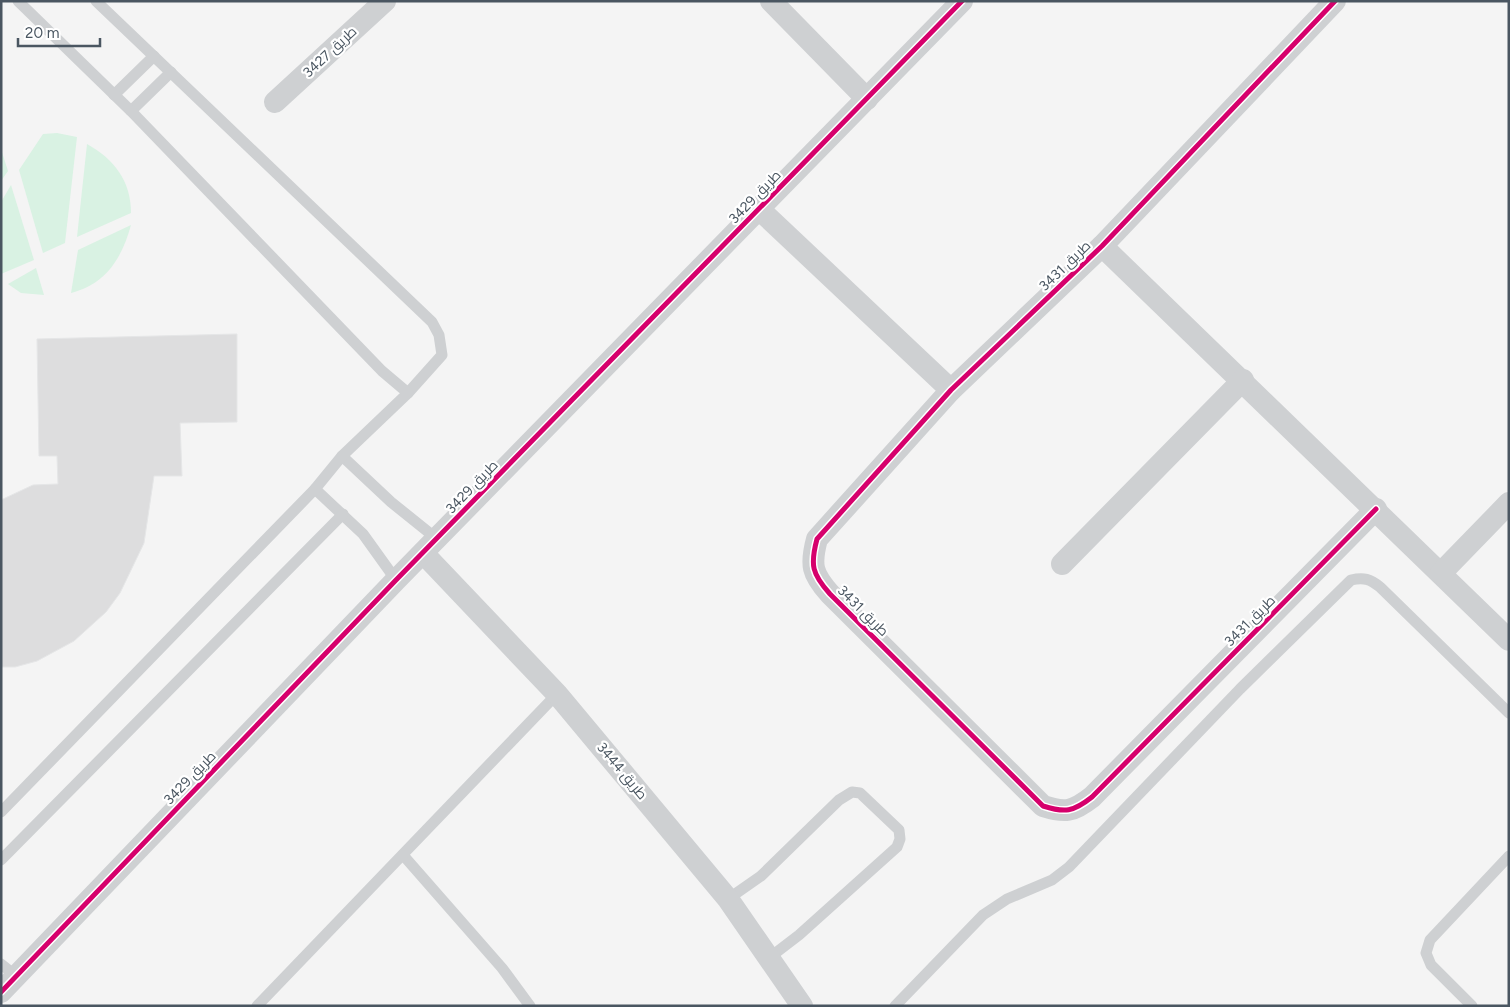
<svg xmlns="http://www.w3.org/2000/svg" width="1510" height="1007" font-family="Figtree,Cairo,sans-serif">
	<rect width="100%" height="100%" fill="#f4f4f4"/>
	<g fill="#d9f2e3">
		<polygon points="57,133 77,137 65,243 43,253 19,170 43,134"/>
		<path d="M87 144C114 159 131 181 131 213L77 237Z"/>
		<polygon points="1,149 8,171 1,181"/>
		<polygon points="11,185 34,260 1,274 1,202"/>
		<path d="M131 225C122 258 106 284 71 293L78 250Z"/>
		<polygon points="36,268 44,295 21,293 8,284"/>
	</g>
	<polygon fill="#ddddde" stroke="#e5e6e7" points="237,334 237,422 180,423 182,476 154,476 144,543 120,593 106,612 74,641 37,661 15,667 1,667 1,500 33,485 58,484 57,456 39,456 37,339"/>
	<g fill="none" stroke-linecap="round" stroke-linejoin="round">
		<g stroke="#ced0d2" stroke-width="11">
			<polyline points="96,1 432,322 439,335 442,355 408,393"/>
			<polyline points="114,95 154,56"/>
			<polyline points="131,111 171,72"/>
			<polyline points="342,456 391,502 437,539"/>
			<polyline points="315,489 363,534 396,580"/>
			<polyline points="1,812 315,489 342,456 408,393 382,371 131,111 18,1"/>
			<polyline points="403,855 502,968 530,1006"/>
			<polyline points="1,860 343,514"/>
			<polyline points="728,899 761,876 839,800 852,792 860,793 899,830 900,839 897,847 799,935 769,958"/>
			<polyline points="1,964 16,976"/>
			<polyline points="257,1006 557,694"/>
			<path d="M895 1006 983 915 1007 899 1052 880 1069 867 1240 689 1351 580C1364 577 1370 579 1380 587L1509 713"/>
			<polyline points="1472,1006 1431,965 1426,953 1430,940 1509,856"/>
		</g>
		<g stroke="#ced0d2" stroke-width="22">
			<polyline points="771,1 867,99"/>
			<path d="M1335 1 1102 246 951 390 817 539C810 565 812 574 830 594L1043 806C1065 813 1073 812 1092 797L1376 509"/>
			<polyline points="275,102 385,1"/>
			<polyline points="759,209 951,390"/>
			<polyline points="1102,246 1509,640"/>
			<polyline points="423,553 557,694 728,899 802,1006"/>
			<polyline points="1062,564 1243,380"/>
			<polyline points="1441,573 1509,503"/>
			<polyline points="1,992 396,580 962,1"/>
		</g>
		<g stroke="#fff" stroke-width="8">
			<g id="cycleway">
				<path d="M1335 1 1102 246 951 390 817 539C810 565 812 574 830 594L1043 806C1065 813 1073 812 1092 797L1376 509"/>
				<polyline points="1,992 396,580 962,1"/>
			</g>
		</g>
		<use href="#cycleway" stroke="#d6006c" stroke-width="5"/>
	</g>
	<g text-anchor="middle" dominant-baseline="central" stroke-width="4.5" stroke-linejoin="round" paint-order="stroke">
		<g font-size="14" fill="#4a5661" stroke="#fff">
			<text transform="translate(330 52) rotate(-43)">طريق 3427</text>
			<text transform="translate(755 197) rotate(-46)">طريق 3429</text>
			<text transform="translate(1065 266) rotate(-44)">طريق 3431</text>
			<text transform="translate(472 487) rotate(-46)">طريق 3429</text>
			<text transform="translate(863 611) rotate(45)">طريق 3431</text>
			<text transform="translate(1250 621) rotate(-45)">طريق 3431</text>
			<text transform="translate(622 771) rotate(50)">طريق 3444</text>
			<text transform="translate(190 778) rotate(-46)">طريق 3429</text>
		</g>
	</g>
	<rect width="1510" height="1007" fill="none" stroke="#4a5661" stroke-width="5"/>
	<path d="M18 38v8h82v-8" fill="none" stroke="#4a5661" stroke-width="2.5"/>
	<text x="25" y="38" font-size="15" fill="#4a5661" stroke="#ffffff" stroke-width="4" paint-order="stroke">20 m</text>
</svg>
